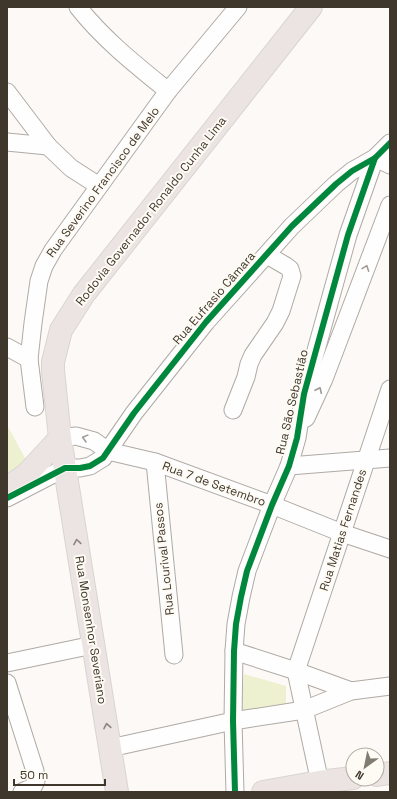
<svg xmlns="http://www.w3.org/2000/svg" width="397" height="799" font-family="'Space Grotesk',sans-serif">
	<rect width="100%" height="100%" fill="#fcf9f6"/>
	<g fill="#eef1d0">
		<polygon points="7,425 30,467 7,484"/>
		<polygon points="244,674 286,686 286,708 241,714"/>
	</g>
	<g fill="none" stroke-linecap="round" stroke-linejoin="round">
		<g stroke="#afaaa4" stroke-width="19">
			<g id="minor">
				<path d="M78 7C104 40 136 65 168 91"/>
				<polyline points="7,92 48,146 71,168 99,186"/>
				<polyline points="7,142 48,146"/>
				<polyline points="375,158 390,165"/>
				<polyline points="7,347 29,359"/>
				<polyline points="35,407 29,359 33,323 39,281 44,266 53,250 168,91 238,7"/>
				<polyline points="233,410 246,377 249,364 253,355 275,323 281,311 292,276 290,269 286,266 267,255"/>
				<polyline points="306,418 324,379 390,205"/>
				<polyline points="60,438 76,436 94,441 108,451 155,462 272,505 342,533 390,549"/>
				<polyline points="155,462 174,655"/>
				<polyline points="289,466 390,458"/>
				<polyline points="7,498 65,468 80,468 90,466 103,458 134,413 206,322 292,226 336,184 352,171 375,158 390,143"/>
				<polyline points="234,651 296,671 351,691"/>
				<polyline points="7,663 93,645"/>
				<polyline points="7,683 35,771 36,781 33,787 22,792"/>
				<polyline points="110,748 233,721 304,710 351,691 390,686"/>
				<polyline points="235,792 233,721 234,651 236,624 241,597 247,571 272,505 289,466 297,438 304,394 315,354 348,235 375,158"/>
				<polyline points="322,792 296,671 390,389"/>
			</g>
		</g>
		<g stroke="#d8d5d1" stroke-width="24">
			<g id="major">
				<polyline points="7,488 27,474 60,438"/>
				<polyline points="377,775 390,773"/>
				<polyline points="117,792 60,438 53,371 53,362 61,330 84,294 311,7"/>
				<polyline points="263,792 319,782 353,778"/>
			</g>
		</g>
		<use href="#minor" stroke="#fffefe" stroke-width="17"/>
		<use href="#major" stroke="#ece4e2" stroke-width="22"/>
		<g stroke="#fefaf4" stroke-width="8">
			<g id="cycleway">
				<polyline points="7,498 65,468 80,468 90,466 103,458 134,413 206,322 292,226 336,184 352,171 375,158 390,143"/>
				<polyline points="235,792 233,721 234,651 236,624 241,597 247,571 272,505 289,466 297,438 304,394 315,354 348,235 375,158"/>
			</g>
		</g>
		<use href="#cycleway" stroke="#00873e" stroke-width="6"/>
	</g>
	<defs><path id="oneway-chevron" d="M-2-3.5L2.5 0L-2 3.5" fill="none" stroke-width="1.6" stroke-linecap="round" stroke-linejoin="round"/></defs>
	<g stroke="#9f9a94">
		<use href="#oneway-chevron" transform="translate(366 268) rotate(-69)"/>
		<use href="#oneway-chevron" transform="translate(319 390) rotate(-65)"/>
		<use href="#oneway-chevron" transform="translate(85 438) rotate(-165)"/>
	</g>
	<g stroke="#8d857d">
		<use href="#oneway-chevron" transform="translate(77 542) rotate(-99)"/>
		<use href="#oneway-chevron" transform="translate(107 726) rotate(-100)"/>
	</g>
	<g text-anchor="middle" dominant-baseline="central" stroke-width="4" stroke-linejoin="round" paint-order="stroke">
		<g font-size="12" fill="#3f372b" stroke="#fefaf4">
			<text transform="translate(103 182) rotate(-54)">Rua Severino Francisco de Melo</text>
			<text transform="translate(151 211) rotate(-52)">Rodovia Governador Ronaldo Cunha Lima</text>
			<text transform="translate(214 298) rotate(-49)">Rua Eufrasio Câmara</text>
			<text transform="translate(292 402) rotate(-77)">Rua São Sebastião</text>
			<text transform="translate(214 484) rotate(20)">Rua 7 de Setembro</text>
			<text transform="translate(343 530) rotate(-72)">Rua Matias Fernandes</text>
			<text transform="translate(164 559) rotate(-96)">Rua Lourival Passos</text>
			<text transform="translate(91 630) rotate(81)">Rua Monsenhor Severiano</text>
		</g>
	</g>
	<rect width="397" height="799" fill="none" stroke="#3f372b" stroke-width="16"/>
	<g transform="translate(365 767) rotate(213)"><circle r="19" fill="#fefaf4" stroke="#b2aca4"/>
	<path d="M0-3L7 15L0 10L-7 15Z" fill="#817b72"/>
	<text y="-6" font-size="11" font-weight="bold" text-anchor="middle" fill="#3f372b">N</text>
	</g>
	<path d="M14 779v6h91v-6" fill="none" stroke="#3f372b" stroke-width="2"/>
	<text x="20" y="779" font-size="12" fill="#3f372b" stroke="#fefaf4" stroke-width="3" paint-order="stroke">50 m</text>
</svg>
